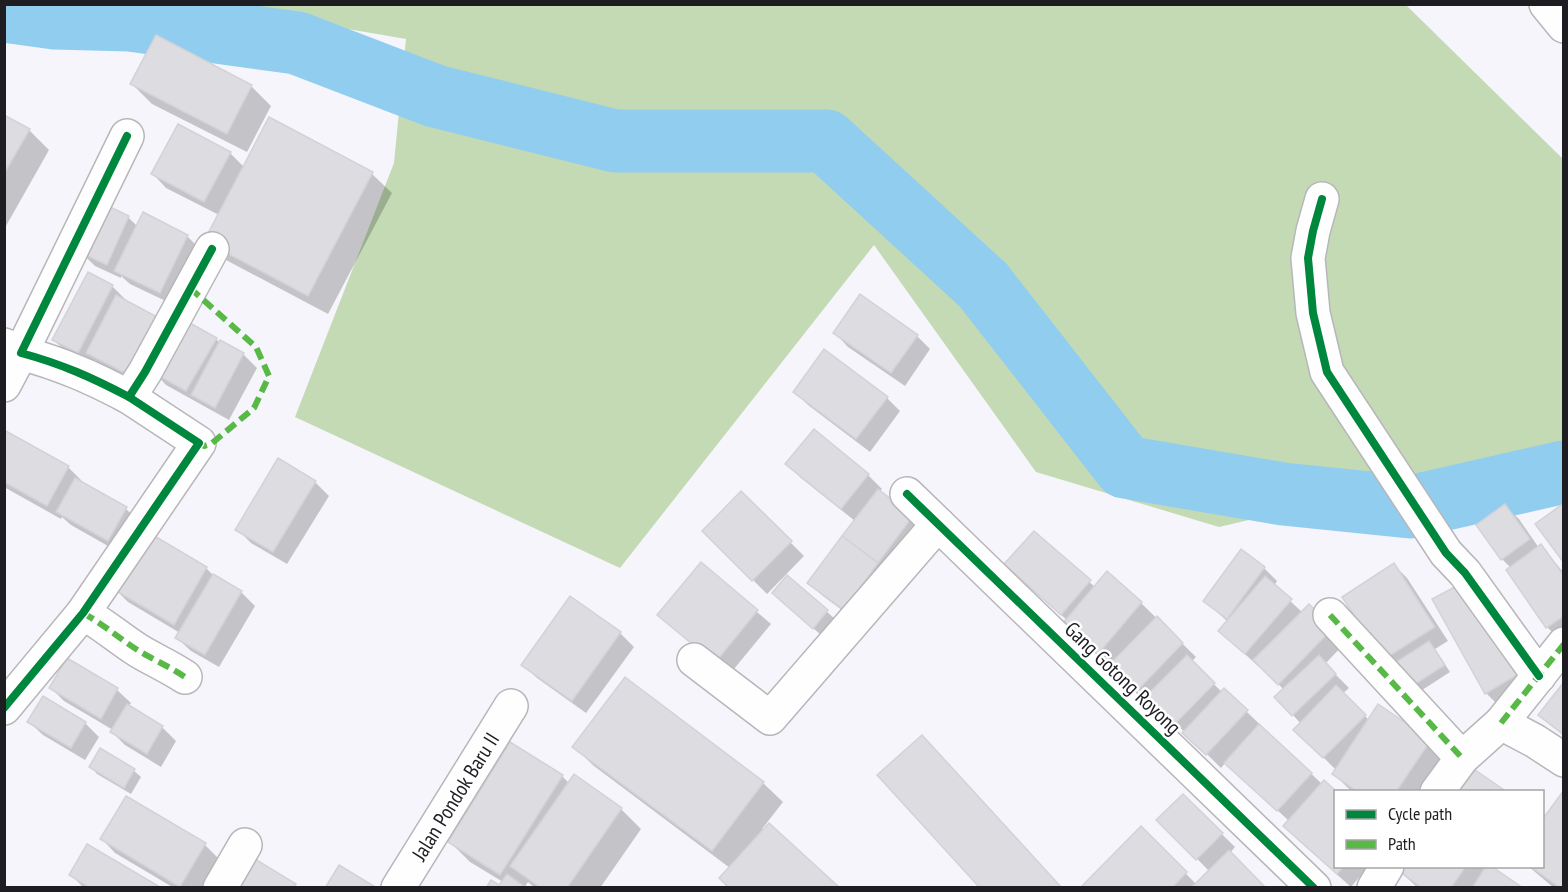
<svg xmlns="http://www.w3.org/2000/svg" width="1568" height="892" font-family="'PT Sans Narrow',sans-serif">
	<rect width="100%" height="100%" fill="#f5f5fb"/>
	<polygon fill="#c3dab5" points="210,5 1406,5 1563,159 1563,446 1219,527 1036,472 874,245 620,568 295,417 394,163 406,39"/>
	<g fill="#0003">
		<polygon points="132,84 251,86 271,106 247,152 152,104"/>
		<polygon points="4,116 29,130 49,150 6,226"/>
		<polygon points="270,119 372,174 392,193 328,314 226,260 206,241 219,215 166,188 153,174 230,153 245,168"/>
		<polygon points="128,217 138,227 187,236 201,250 174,305 130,284 121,276 121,278 95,266 81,252"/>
		<polygon points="89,274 112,286 126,300 125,302 160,320 216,339 220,343 243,354 257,368 229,420 166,385 154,372 145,389 101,367 95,360 91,366 67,353 54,340"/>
		<polygon points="835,333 917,336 930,349 905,386 848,347"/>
		<polygon points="795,392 887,398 900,411 870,452 808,405"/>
		<polygon points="815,431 868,475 882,489 879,492 926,531 858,622 823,596 809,583 855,521 801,478 787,464"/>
		<polygon points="4,432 68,467 82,481 81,483 126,509 140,522 122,554 71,525 62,517 61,519 4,487"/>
		<polygon points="279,460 315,482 329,496 287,564 251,543 237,529"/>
		<polygon points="741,493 804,556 767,594 704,531"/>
		<polygon points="1505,506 1519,519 1539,548 1541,546 1564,573 1564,639 1561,641 1547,627 1511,568 1502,559"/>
		<polygon points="147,533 206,568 215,577 241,592 255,606 219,667 191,651 177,638 180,633 128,602 114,588"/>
		<polygon points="1034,533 1095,587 1107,573 1141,603 1196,657 1191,662 1222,692 1224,690 1322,784 1336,866 1369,866 1351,887 1298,840 1289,821 1226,762 1221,768 1153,701 1152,703 1114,665 1078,636 1065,623 1067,620 1019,578"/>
		<polygon points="701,564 771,624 729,675 673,628"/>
		<polygon points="1394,565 1407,578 1448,641 1435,649 1450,672 1413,696 1385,659"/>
		<polygon points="1264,568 1277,581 1274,586 1302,612 1345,643 1325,664 1349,688 1342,694 1369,720 1379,706 1443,755 1419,792 1353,792 1347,787 1334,774 1336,770 1309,743 1301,724 1293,715 1284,690 1261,666 1259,667 1220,631 1228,622 1205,601"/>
		<polygon points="787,577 834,618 820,634 780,600"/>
		<polygon points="1465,583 1530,689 1499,706 1486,693"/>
		<polygon points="620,633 634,647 586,713 537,678 523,665"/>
		<polygon points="67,660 117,690 131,703 128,707 162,727 176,741 161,767 125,745 112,732 113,730 64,701 51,688"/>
		<polygon points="1564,684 1564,736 1540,715"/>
		<polygon points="44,698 85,723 99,737 85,760 43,735 29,722"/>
		<polygon points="574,747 763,783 783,802 762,829 764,831 730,868 594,766"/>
		<polygon points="101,750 134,771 141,777 131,794 97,774 91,767"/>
		<polygon points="562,776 569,783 621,809 641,829 600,888 535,888 528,882 524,888 499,887 503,882 470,862 450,842"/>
		<polygon points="1183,796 1235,847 1230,853 1264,888 1082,888 1141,828 1196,884 1209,871 1159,820"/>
		<polygon points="102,839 205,845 218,858 201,888 174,888 115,853"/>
		<polygon points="88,846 158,888 84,888 71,875"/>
		<polygon points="1394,866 1485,866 1521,888 1418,888"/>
		<polygon points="1528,866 1542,866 1564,888 1554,888"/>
	</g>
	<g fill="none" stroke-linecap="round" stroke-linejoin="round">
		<polyline stroke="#90cdef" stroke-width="63" points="4,11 55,18 130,20 297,43 435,96 615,141 826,141 983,285 1125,467 1283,494 1410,507 1564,472"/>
	</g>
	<g fill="#dddce0" stroke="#d3d2d7" stroke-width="1.5">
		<polygon points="156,35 252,85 227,134 130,84"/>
		<polygon points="4,115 30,129 4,174"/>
		<polygon points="269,117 373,172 308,296 204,241"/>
		<polygon points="178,124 231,152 204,202 151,174"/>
		<polygon points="102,203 129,216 107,265 79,252"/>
		<polygon points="143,212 188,235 160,293 114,271"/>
		<polygon points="88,272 113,285 78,353 52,340"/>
		<polygon points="860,294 918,335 891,373 833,333"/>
		<polygon points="116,295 161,319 131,376 86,353"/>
		<polygon points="181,318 217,338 186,391 150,371"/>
		<polygon points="220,340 244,353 215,408 191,395"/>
		<polygon points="824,349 888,397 856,439 793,392"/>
		<polygon points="814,429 869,474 841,509 785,464"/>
		<polygon points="4,430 69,466 47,506 4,482"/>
		<polygon points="278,458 316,481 273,552 235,530"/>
		<polygon points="75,478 127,507 108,541 56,512"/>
		<polygon points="878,489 913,516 878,563 842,536"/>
		<polygon points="741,491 792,541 752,581 702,531"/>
		<polygon points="1564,503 1564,563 1535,524"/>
		<polygon points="1505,504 1530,539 1501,560 1476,525"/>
		<polygon points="146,531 207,567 174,625 113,589"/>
		<polygon points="1034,531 1091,580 1061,615 1004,564"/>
		<polygon points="842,536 878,563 844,610 807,583"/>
		<polygon points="1541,544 1564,576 1564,616 1546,628 1506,570"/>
		<polygon points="1241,549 1265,567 1227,619 1203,601"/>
		<polygon points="701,562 758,610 715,663 657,615"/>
		<polygon points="1394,563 1435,627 1383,660 1342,597"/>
		<polygon points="1107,571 1142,602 1099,653 1063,623"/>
		<polygon points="213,574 242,591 205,655 175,638"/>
		<polygon points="787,575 828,610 813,629 772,593"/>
		<polygon points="1265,576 1292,599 1245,654 1218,631"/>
		<polygon points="1466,581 1517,675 1485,694 1432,599"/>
		<polygon points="570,596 621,632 572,701 521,665"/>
		<polygon points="1309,604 1333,628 1278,685 1253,660"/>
		<polygon points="1157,616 1183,643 1137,691 1110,664"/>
		<polygon points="1429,641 1445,665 1406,690 1390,666"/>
		<polygon points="1187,655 1215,683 1175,724 1146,696"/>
		<polygon points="1319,655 1336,674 1292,716 1274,697"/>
		<polygon points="67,658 118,688 101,719 49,688"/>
		<polygon points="625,677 764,782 712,851 572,747"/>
		<polygon points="1564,682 1564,735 1538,715"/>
		<polygon points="1336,685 1366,715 1323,758 1293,730"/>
		<polygon points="1224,688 1248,710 1206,755 1182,733"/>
		<polygon points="43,696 86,722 71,748 27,722"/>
		<polygon points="127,704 163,726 147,754 110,732"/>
		<polygon points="1378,704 1431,740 1396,792 1358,792 1332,774"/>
		<polygon points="1259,724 1312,773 1277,811 1224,763"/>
		<polygon points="922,735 1062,888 980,888 877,775"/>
		<polygon points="510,742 563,775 500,875 448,842"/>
		<polygon points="100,748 135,769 124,788 89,767"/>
		<polygon points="1468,765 1507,792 1451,792"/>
		<polygon points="574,774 622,808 567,888 541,888 510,866"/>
		<polygon points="1324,780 1337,792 1336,792 1336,866 1344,866 1337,874 1283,826"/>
		<polygon points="1564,790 1564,888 1560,888 1530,866 1542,866 1542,820"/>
		<polygon points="1183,794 1223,833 1196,860 1156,820"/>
		<polygon points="126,796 206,843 180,887 100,839"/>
		<polygon points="769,823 840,888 729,888 719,878"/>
		<polygon points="1141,826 1187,872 1172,888 1080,888"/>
		<polygon points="87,844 160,887 90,888 69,875"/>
		<polygon points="1229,850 1266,888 1191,888"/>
		<polygon points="247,854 296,884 293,888 227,888"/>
		<polygon points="339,865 377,888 325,888"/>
		<polygon points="1392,866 1466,866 1451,888 1422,888"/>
		<polygon points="1486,866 1491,866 1523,888 1472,888"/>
		<polygon points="507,874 526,888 486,888 491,880 499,885"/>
	</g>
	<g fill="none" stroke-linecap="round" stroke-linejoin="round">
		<g stroke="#b7b7bb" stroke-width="36">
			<g id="street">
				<path d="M127 136 21 353C62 364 93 378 129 397L145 372 212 249"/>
				<polyline points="1322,199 1313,231 1308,258 1313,313 1327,372 1446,553 1465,573 1539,676"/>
				<polyline points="4,345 21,353 4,385"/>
				<polyline points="907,494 1314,888"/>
				<path d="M83 613C103 624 120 639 139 651 154 660 170 667 185 677"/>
				<polyline points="1330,615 1462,758"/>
				<polyline points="694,660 770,718 938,524"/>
				<polyline points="4,708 83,613 199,443 129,397"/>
				<polyline points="1501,723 1564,644"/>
				<polyline points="1437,792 1462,758 1501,723 1535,741 1564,760"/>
				<polyline points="220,888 245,845"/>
				<path id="s1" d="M398 888 511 706"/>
				<polyline points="1374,888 1387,866"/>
			</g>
		</g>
		<g stroke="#b7b7bb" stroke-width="36">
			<polyline id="highway" points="1546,4 1564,26"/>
		</g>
		<use href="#street" stroke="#fefefe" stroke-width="33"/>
		<use href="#highway" stroke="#fefefe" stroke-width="33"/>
		<g stroke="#58b947" stroke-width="6" stroke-dasharray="12 6" stroke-linecap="butt">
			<polyline points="190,288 256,347 269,376 254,408 211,444 204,446 199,443 198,444"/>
			<path d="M83 613C103 624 120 639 139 651 154 660 170 667 185 677"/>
			<polyline points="1330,615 1462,758"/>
			<polyline points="1501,723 1564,644"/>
		</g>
		<g stroke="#fff" stroke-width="11">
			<g id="cycleway">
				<path d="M127 136 21 353C62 364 93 378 129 397L145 372 212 249"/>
				<polyline points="1322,199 1313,231 1308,258 1313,313 1327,372 1446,553 1465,573 1539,676"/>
				<polyline points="907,494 1314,888"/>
				<polyline points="4,708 83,613 199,443 129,397"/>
			</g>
		</g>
		<use href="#cycleway" stroke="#00873e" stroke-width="8"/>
	</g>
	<g text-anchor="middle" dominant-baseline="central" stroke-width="5" stroke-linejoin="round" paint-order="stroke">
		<g font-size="21" fill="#1d1d22" stroke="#fff">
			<text transform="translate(1123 678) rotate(44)">Gang Gotong Royong</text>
			<text stroke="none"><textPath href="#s1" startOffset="108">Jalan Pondok Baru II</textPath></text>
		</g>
	</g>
	<rect width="1568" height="892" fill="none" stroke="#1d1d22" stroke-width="12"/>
	<rect x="1334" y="790" width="210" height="78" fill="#ffffff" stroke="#a5a5a7" stroke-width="1.5"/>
	<rect x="1346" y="810" width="30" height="9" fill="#00873e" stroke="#a5a5a7" stroke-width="1.5"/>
	<text x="1388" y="820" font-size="18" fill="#1d1d22">Cycle path</text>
	<rect x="1346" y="840" width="30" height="9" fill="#58b947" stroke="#a5a5a7" stroke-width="1.5"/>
	<text x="1388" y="850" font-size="18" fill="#1d1d22">Path</text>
</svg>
